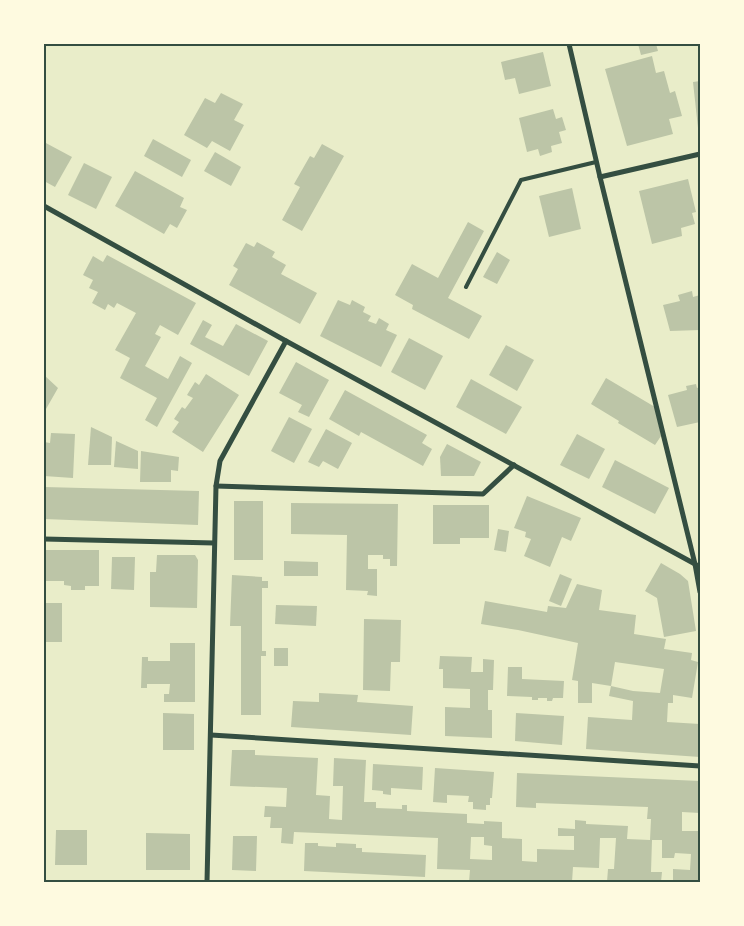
<svg xmlns="http://www.w3.org/2000/svg" width="744" height="926" font-family="'Work Sans',sans-serif">
	<rect width="100%" height="100%" fill="#e9edc9"/>
	<g fill="#bcc5a7" fill-rule="evenodd">
		<polygon points="638,44 656,44 658,51 641,55"/>
		<polygon points="543,52 551,86 519,94 515,78 505,80 501,62"/>
		<polygon points="652,56 656,73 664,71 670,93 675,91 682,116 669,119 673,134 627,146 605,69"/>
		<polygon points="700,81 700,128 698,128 693,82"/>
		<polygon points="221,93 243,104 234,120 244,125 230,151 212,141 207,148 184,135 205,98 215,103"/>
		<polygon points="553,109 556,119 562,117 566,130 559,132 562,143 551,146 552,152 540,156 538,149 527,152 519,118"/>
		<polygon points="153,139 191,160 182,177 144,156"/>
		<polygon points="44,142 72,157 55,187 44,181"/>
		<polygon points="322,144 344,156 302,231 282,220 300,187 294,184 310,156 314,158"/>
		<polygon points="215,152 241,167 231,186 204,171"/>
		<polygon points="84,163 112,177 96,209 68,195"/>
		<polygon points="135,171 184,198 180,207 187,210 177,228 170,224 164,234 115,206"/>
		<polygon points="688,179 696,212 692,213 695,224 681,228 682,236 652,244 639,191"/>
		<polygon points="572,188 581,229 549,237 539,196"/>
		<polygon points="468,222 484,231 448,298 482,316 469,339 412,309 413,305 395,295 412,264 438,278"/>
		<polygon points="257,242 275,252 272,257 286,265 281,274 317,293 300,324 229,285 238,269 233,266 246,243 254,247"/>
		<polygon points="497,252 510,260 497,284 483,277"/>
		<polygon points="107,255 196,303 178,335 160,325 155,334 161,337 145,366 168,379 180,356 192,363 157,427 145,420 157,398 120,378 130,358 115,350 136,313 117,303 114,308 108,304 105,310 92,303 98,292 89,288 93,280 83,275 93,256 103,262"/>
		<polygon points="692,291 693,297 700,295 700,330 670,331 663,305 680,301 678,295"/>
		<polygon points="338,300 350,305 352,300 365,307 363,312 371,316 368,321 376,324 379,318 389,324 386,330 397,335 381,367 320,336"/>
		<polygon points="203,320 212,325 205,337 223,346 236,324 268,341 249,376 190,344"/>
		<polygon points="409,338 443,356 425,390 391,372"/>
		<polygon points="506,345 534,360 517,391 489,375"/>
		<polygon points="296,362 329,380 309,417 298,412 302,405 279,393"/>
		<polygon points="44,371 46,372 44,375 58,388 46,409 44,408"/>
		<polygon points="206,374 239,395 203,452 172,432 179,422 174,419 182,407 185,409 193,398 187,395 195,382 199,385"/>
		<polygon points="606,378 655,407 661,436 655,445 618,423 619,421 591,404"/>
		<polygon points="471,379 522,407 506,434 456,407"/>
		<polygon points="696,384 697,388 700,387 700,422 677,427 668,395 687,390 686,386"/>
		<polygon points="345,390 427,435 422,443 432,449 423,466 361,432 359,436 329,419"/>
		<polygon points="289,417 312,429 294,463 271,451"/>
		<polygon points="91,427 112,437 111,465 88,465"/>
		<polygon points="326,429 352,443 338,469 323,461 319,467 308,462"/>
		<polygon points="51,433 75,434 73,478 44,476 44,442 50,443"/>
		<polygon points="577,434 605,449 589,479 560,465"/>
		<polygon points="116,441 138,451 138,469 114,467"/>
		<polygon points="447,444 481,462 474,476 441,476 440,457"/>
		<polygon points="141,451 179,457 178,471 171,470 171,482 140,482"/>
		<polygon points="615,460 669,488 655,514 602,487"/>
		<polygon points="44,487 199,491 198,525 44,519"/>
		<polygon points="527,496 581,518 571,541 562,537 550,567 524,556 531,539 525,537 526,532 514,528"/>
		<rect x="234" y="501" width="29" height="59"/>
		<polygon points="291,503 398,504 397,566 390,566 390,559 383,559 383,555 368,555 368,569 377,569 377,596 367,595 368,591 346,590 347,535 291,534"/>
		<polygon points="433,505 489,505 489,538 460,538 460,544 433,544"/>
		<polygon points="498,529 509,531 506,552 494,550"/>
		<polygon points="44,550 99,550 99,586 85,586 85,590 71,590 71,586 64,585 64,581 44,581"/>
		<polygon points="157,555 195,555 198,560 197,608 150,607 150,572 156,572"/>
		<polygon points="112,557 135,557 134,590 111,589"/>
		<polygon points="284,561 318,562 318,576 284,576"/>
		<polygon points="661,563 680,574 688,581 696,631 664,637 657,598 645,591"/>
		<polygon points="560,574 572,579 561,606 549,601"/>
		<polygon points="232,575 262,577 262,581 268,581 268,588 262,588 262,651 266,651 266,656 261,656 261,715 241,715 241,626 230,626"/>
		<polygon points="577,584 602,590 599,610 636,615 634,634 666,639 664,649 692,653 691,660 698,662 692,698 673,695 673,703 668,703 667,722 700,724 700,757 586,749 588,717 632,720 633,701 609,696 611,686 633,691 660,693 664,669 615,662 611,686 592,683 592,703 578,703 578,681 572,680 578,643 518,630 481,624 485,601 547,612 548,606 566,608"/>
		<rect x="44" y="603" width="18" height="39"/>
		<polygon points="276,605 317,606 316,626 275,624"/>
		<polygon points="364,619 401,620 400,662 391,662 390,691 363,690"/>
		<polygon points="170,643 195,643 195,702 164,702 164,694 169,694 170,684 147,684 147,688 141,688 142,657 148,657 148,661 170,661"/>
		<rect x="274" y="648" width="14" height="18"/>
		<polygon points="440,656 472,657 471,672 483,672 483,659 494,660 493,690 488,690 488,710 492,710 492,738 445,736 445,707 470,708 470,689 443,688 443,669 439,669"/>
		<polygon points="508,667 522,667 522,679 564,681 563,698 553,698 552,701 547,701 547,698 538,698 538,700 532,700 532,697 507,696"/>
		<polygon points="319,693 358,695 357,702 413,706 411,735 291,727 293,701 319,702"/>
		<polygon points="163,713 194,714 194,750 163,750"/>
		<polygon points="516,713 564,716 562,745 515,741"/>
		<path d="M232 750H255V755L318 758 316 795 330 796 329 819 342 820 343 786H333L334 758 366 760 364 802H376V808L402 809V805H407V811L467 814V823L484 824V821L502 822V838L522 839V861L537 862V849L574 850V836H558V828L575 829V820L586 821V824L628 826 627 839 650 840 651 819H647L648 807 536 803V808L516 807 517 773 700 781V813L682 812V831H700V882H673V869L690 870 691 854 675 853 674 858H662V840H652L651 872H662L661 882H607L608 869H614L616 838H600L599 868 573 867 572 882H469L470 870 437 869 438 838 294 832 293 844 281 843 282 828H270L271 817H264L265 806 286 807 287 788 230 786ZM471 837H484V845L492 846V860L470 859Z"/>
		<polygon points="373,764 423,767 422,790 391,788 391,795 383,794 383,791 372,790"/>
		<polygon points="435,768 494,772 492,798 490,798 490,805 486,805 486,810 473,809 473,802 468,802 469,796 447,795 447,803 433,802"/>
		<polygon points="56,830 87,830 87,865 55,865"/>
		<polygon points="146,833 190,834 190,870 146,870"/>
		<polygon points="233,836 257,836 256,871 232,870"/>
		<polygon points="305,843 318,843 318,846 336,847 336,843 356,844 356,848 362,848 362,852 426,855 425,877 304,871"/>
	</g>
	<g fill="none" stroke-linecap="round" stroke-linejoin="round">
		<polyline stroke="#344e41" stroke-width="4" points="466,287 521,180 596,162"/>
		<g stroke="#344e41" stroke-width="5">
			<polyline points="569,44 600,177 695,564 700,592"/>
			<polyline points="600,177 700,154"/>
			<polyline points="44,206 286,341 695,564 700,568"/>
			<polyline points="216,486 483,494 514,465"/>
			<polyline points="44,539 214,543"/>
			<polyline points="211,735 700,766"/>
			<polyline points="207,882 216,486 220,461 286,341"/>
		</g>
	</g>
	<rect width="744" height="926" fill="none" stroke="#fefae0" stroke-width="90"/>
	<rect x="45" y="45" width="654" height="836" fill="none" stroke="#344e41" stroke-width="2"/>
</svg>
